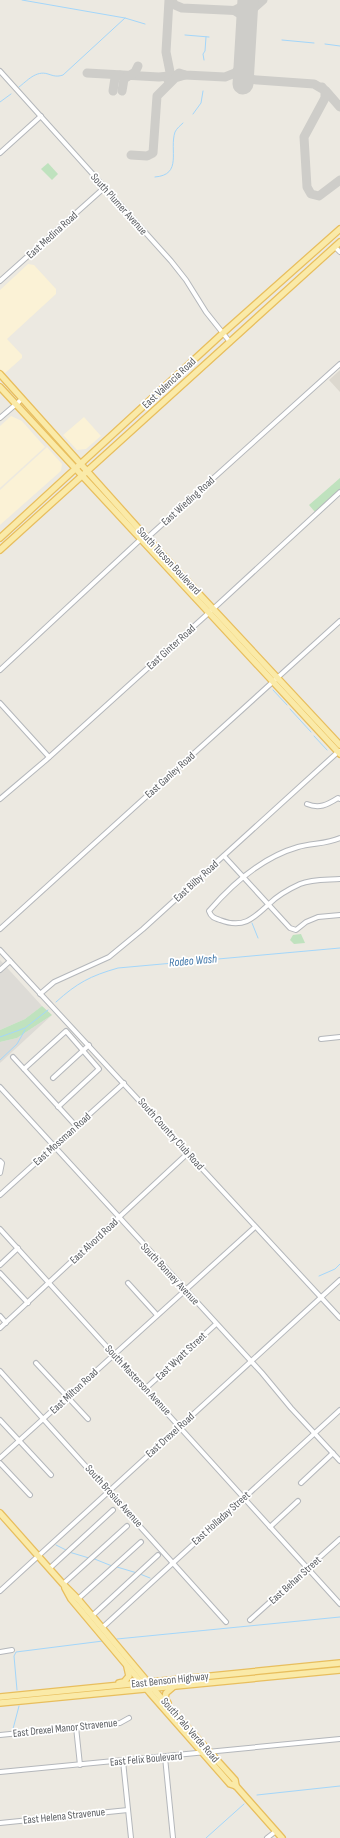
<svg xmlns="http://www.w3.org/2000/svg" width="340" height="1838" font-family="'Sofia Sans Condensed',sans-serif">
	<rect width="100%" height="100%" fill="#ece9e1"/>
	<g fill="#fbf2d6">
		<polygon points="28,264 34,265 56,289 56,294 7,339 22,355 22,358 4,374 0,369 0,290"/>
		<polygon points="11,416 22,421 45,447 0,488 0,426"/>
		<polygon points="84,417 101,436 86,449 77,450 63,435"/>
		<polygon points="47,447 62,464 61,471 0,525 0,490"/>
	</g>
	<g fill="#dddbd6">
		<polygon points="0,960 42,1006 25,1019 0,1030"/>
		<polygon points="52,1015 0,1063 0,1042 17,1038"/>
	</g>
	<polygon fill="#dcd8cf" points="340,370 340,392 329,380"/>
	<g fill="#bfe2be">
		<polygon points="48,163 58,174 52,180 41,169"/>
		<polygon points="340,478 340,489 315,512 309,505"/>
		<polygon points="301,934 305,943 294,944 290,940 293,935"/>
		<polygon points="42,1006 52,1015 17,1038 0,1042 0,1030 25,1019"/>
	</g>
	<g fill="none" stroke-linecap="round" stroke-linejoin="round">
		<g stroke="#a3d6fa" stroke-width="1">
			<polyline points="22,0 125,18 145,24"/>
			<polyline points="185,35 209,37"/>
			<polyline points="282,40 314,43"/>
			<polyline points="325,44 340,46"/>
			<polyline points="204,60 203,54 205,51 206,37"/>
			<path d="M19 87C27 81 36 70 48 74 54 76 57 77 63 75L125 18"/>
			<polyline points="0,102 11,94"/>
			<polyline points="193,114 201,103 203,91"/>
			<path d="M155 177C183 175 169 150 175 132 177 128 180 126 183 123"/>
			<polyline points="273,690 287,705"/>
			<polyline points="290,709 311,732"/>
			<polyline points="314,736 327,750"/>
			<polyline points="252,923 258,938"/>
			<path d="M56 1002C77 983 90 976 118 968L340 948"/>
			<polyline points="0,1037 25,1028 48,1010"/>
			<polyline points="0,1060 17,1044 25,1030"/>
			<polyline points="319,1276 335,1269 340,1264"/>
			<polyline points="56,1545 66,1550"/>
			<polyline points="69,1552 89,1558"/>
			<polyline points="92,1558 112,1566"/>
			<polyline points="117,1567 137,1573"/>
			<polyline points="140,1574 150,1578"/>
			<polyline points="117,1639 340,1617"/>
			<polyline points="17,1690 14,1656 16,1652 103,1641"/>
			<polyline points="13,1729 19,1706"/>
			<polyline points="257,1795 340,1786"/>
			<polyline points="206,1838 244,1804"/>
		</g>
		<g stroke="#cecdc9" stroke-width="9">
			<polyline points="171,0 175,5 182,8 245,11 254,8 263,0"/>
			<polyline points="235,10 243,6 247,0"/>
			<polyline points="235,11 243,16 247,23"/>
			<polyline points="87,73 159,77 178,75"/>
			<polyline points="179,73 185,75 225,77 235,73 245,62"/>
			<polyline points="244,79 314,84 326,91 340,107"/>
			<polyline points="168,80 170,72 166,52 169,0"/>
			<polyline points="322,87 325,91 325,98 304,137 307,187 311,194 319,196 340,180"/>
			<polyline points="113,91 115,78 120,75"/>
			<polyline points="122,91 124,79 135,72 138,66"/>
			<polyline points="131,155 147,156 153,153 157,96 175,78 185,75"/>
		</g>
		<polyline stroke="#cecdc9" stroke-width="21" points="243,84 248,0"/>
		<g stroke="#b4b7bb" stroke-width="6">
			<g id="minor">
				<polyline points="0,71 171,261 186,280 206,312 230,342"/>
				<polyline points="0,153 41,116"/>
				<polyline points="335,247 340,252"/>
				<polyline points="0,281 104,188"/>
				<polyline points="0,418 22,399"/>
				<polyline points="0,670 141,539 147,538 340,364"/>
				<polyline points="0,703 49,757"/>
				<polyline points="0,799 46,760 213,609 340,492"/>
				<path d="M307 804C319 809 327 805 338 798L340 799"/>
				<path d="M340 838C327 844 312 843 298 847 263 857 233 883 209 911 211 917 214 918 220 920 243 929 253 919 269 904 277 896 289 889 300 884 312 879 327 880 340 879"/>
				<polyline points="224,856 290,928 296,930 306,922 318,917 340,915"/>
				<polyline points="0,929 340,621"/>
				<polyline points="0,950 340,1318"/>
				<polyline points="0,970 10,961"/>
				<polyline points="40,994 54,982 109,957 143,929 339,751"/>
				<polyline points="321,1039 340,1037"/>
				<polyline points="13,1057 76,1126"/>
				<polyline points="24,1069 66,1031 99,1069 58,1107"/>
				<polyline points="53,1078 89,1045"/>
				<polyline points="0,1087 262,1373 291,1408 340,1461"/>
				<polyline points="0,1161 2,1163 0,1173"/>
				<polyline points="0,1195 124,1083"/>
				<polyline points="0,1229 340,1604"/>
				<polyline points="0,1265 18,1248"/>
				<polyline points="0,1273 28,1303"/>
				<polyline points="128,1283 157,1315"/>
				<polyline points="0,1316 6,1323"/>
				<polyline points="0,1328 188,1153"/>
				<polyline points="36,1363 88,1419"/>
				<polyline points="0,1371 226,1622"/>
				<polyline points="145,1389 216,1324"/>
				<polyline points="0,1420 51,1475"/>
				<polyline points="0,1458 255,1227"/>
				<polyline points="0,1463 30,1495"/>
				<polyline points="301,1483 333,1453"/>
				<polyline points="270,1527 298,1501"/>
				<polyline points="50,1568 113,1510"/>
				<polyline points="63,1584 127,1526"/>
				<polyline points="0,1591 340,1280"/>
				<polyline points="78,1599 141,1542"/>
				<polyline points="93,1615 158,1555"/>
				<polyline points="250,1620 340,1539"/>
				<polyline points="103,1627 340,1410"/>
				<polyline points="0,1652 12,1650"/>
				<polyline points="76,1727 80,1765"/>
				<polyline points="0,1735 120,1723 129,1718"/>
				<polyline points="165,1757 173,1838"/>
				<polyline points="123,1761 131,1838"/>
				<polyline points="0,1772 340,1739"/>
				<polyline points="0,1823 128,1810"/>
				<polyline points="267,1838 276,1831"/>
			</g>
		</g>
		<g stroke="#e8be5d" stroke-width="8">
			<g id="major">
				<polyline points="0,374 147,538 340,745"/>
				<polyline points="0,387 340,754"/>
				<polyline points="0,538 223,333 340,229"/>
				<polyline points="0,550 340,242"/>
				<polyline points="0,1513 63,1584 78,1599 167,1705 235,1780 236,1786"/>
				<polyline points="65,1588 71,1599 150,1693 230,1784 236,1786 282,1838"/>
				<polyline points="119,1683 124,1682 129,1676 127,1667"/>
				<polyline points="0,1697 340,1663"/>
				<polyline points="0,1703 340,1670"/>
				<polyline points="168,1703 165,1698 166,1693 173,1687"/>
			</g>
		</g>
		<use href="#minor" stroke="#fff" stroke-width="4"/>
		<use href="#major" stroke="#faeaa8" stroke-width="5.5"/>
	</g>
	<g text-anchor="middle" dominant-baseline="central" stroke-width="3.5" stroke-linejoin="round" paint-order="stroke">
		<g font-size="11" fill="#5a5d61" stroke="#fff">
			<text transform="translate(119 204) rotate(48)">South Plumer Avenue</text>
			<text transform="translate(52 235) rotate(-42)">East Medina Road</text>
			<text transform="translate(169 383) rotate(-43)">East Valencia Road</text>
			<text transform="translate(188 501) rotate(-42)">East Wieding Road</text>
			<text transform="translate(169 561) rotate(47)">South Tucson Boulevard</text>
			<text transform="translate(171 647) rotate(-42)">East Ginter Road</text>
			<text transform="translate(170 775) rotate(-42)">East Ganley Road</text>
			<text transform="translate(196 881) rotate(-42)">East Bilby Road</text>
			<text transform="translate(171 1134) rotate(48)">South Country Club Road</text>
			<text transform="translate(62 1139) rotate(-42)">East Mossman Road</text>
			<text transform="translate(94 1241) rotate(-43)">East Alvord Road</text>
			<text transform="translate(170 1274) rotate(47)">South Bonney Avenue</text>
			<text transform="translate(181 1356) rotate(-43)">East Wyatt Street</text>
			<text transform="translate(138 1380) rotate(47)">South Masterson Avenue</text>
			<text transform="translate(74 1391) rotate(-43)">East Milton Road</text>
			<text transform="translate(170 1435) rotate(-42)">East Drexel Road</text>
			<text transform="translate(114 1496) rotate(48)">South Brosius Avenue</text>
			<text transform="translate(221 1518) rotate(-42)">East Holladay Street</text>
			<text transform="translate(295 1580) rotate(-42)">East Behan Street</text>
			<text transform="translate(170 1680) rotate(-6)">East Benson Highway</text>
			<text transform="translate(65 1728) rotate(-6)">East Drexel Manor Stravenue</text>
			<text transform="translate(190 1730) rotate(49)">South Palo Verde Road</text>
			<text transform="translate(146 1759) rotate(-5)">East Felix Boulevard</text>
			<text transform="translate(64 1816) rotate(-6)">East Helena Stravenue</text>
		</g>
		<g font-size="12" font-style="italic" fill="#4278aa" stroke="#fff">
			<text transform="translate(193 961) rotate(-5)">Rodeo Wash</text>
		</g>
	</g>
</svg>
